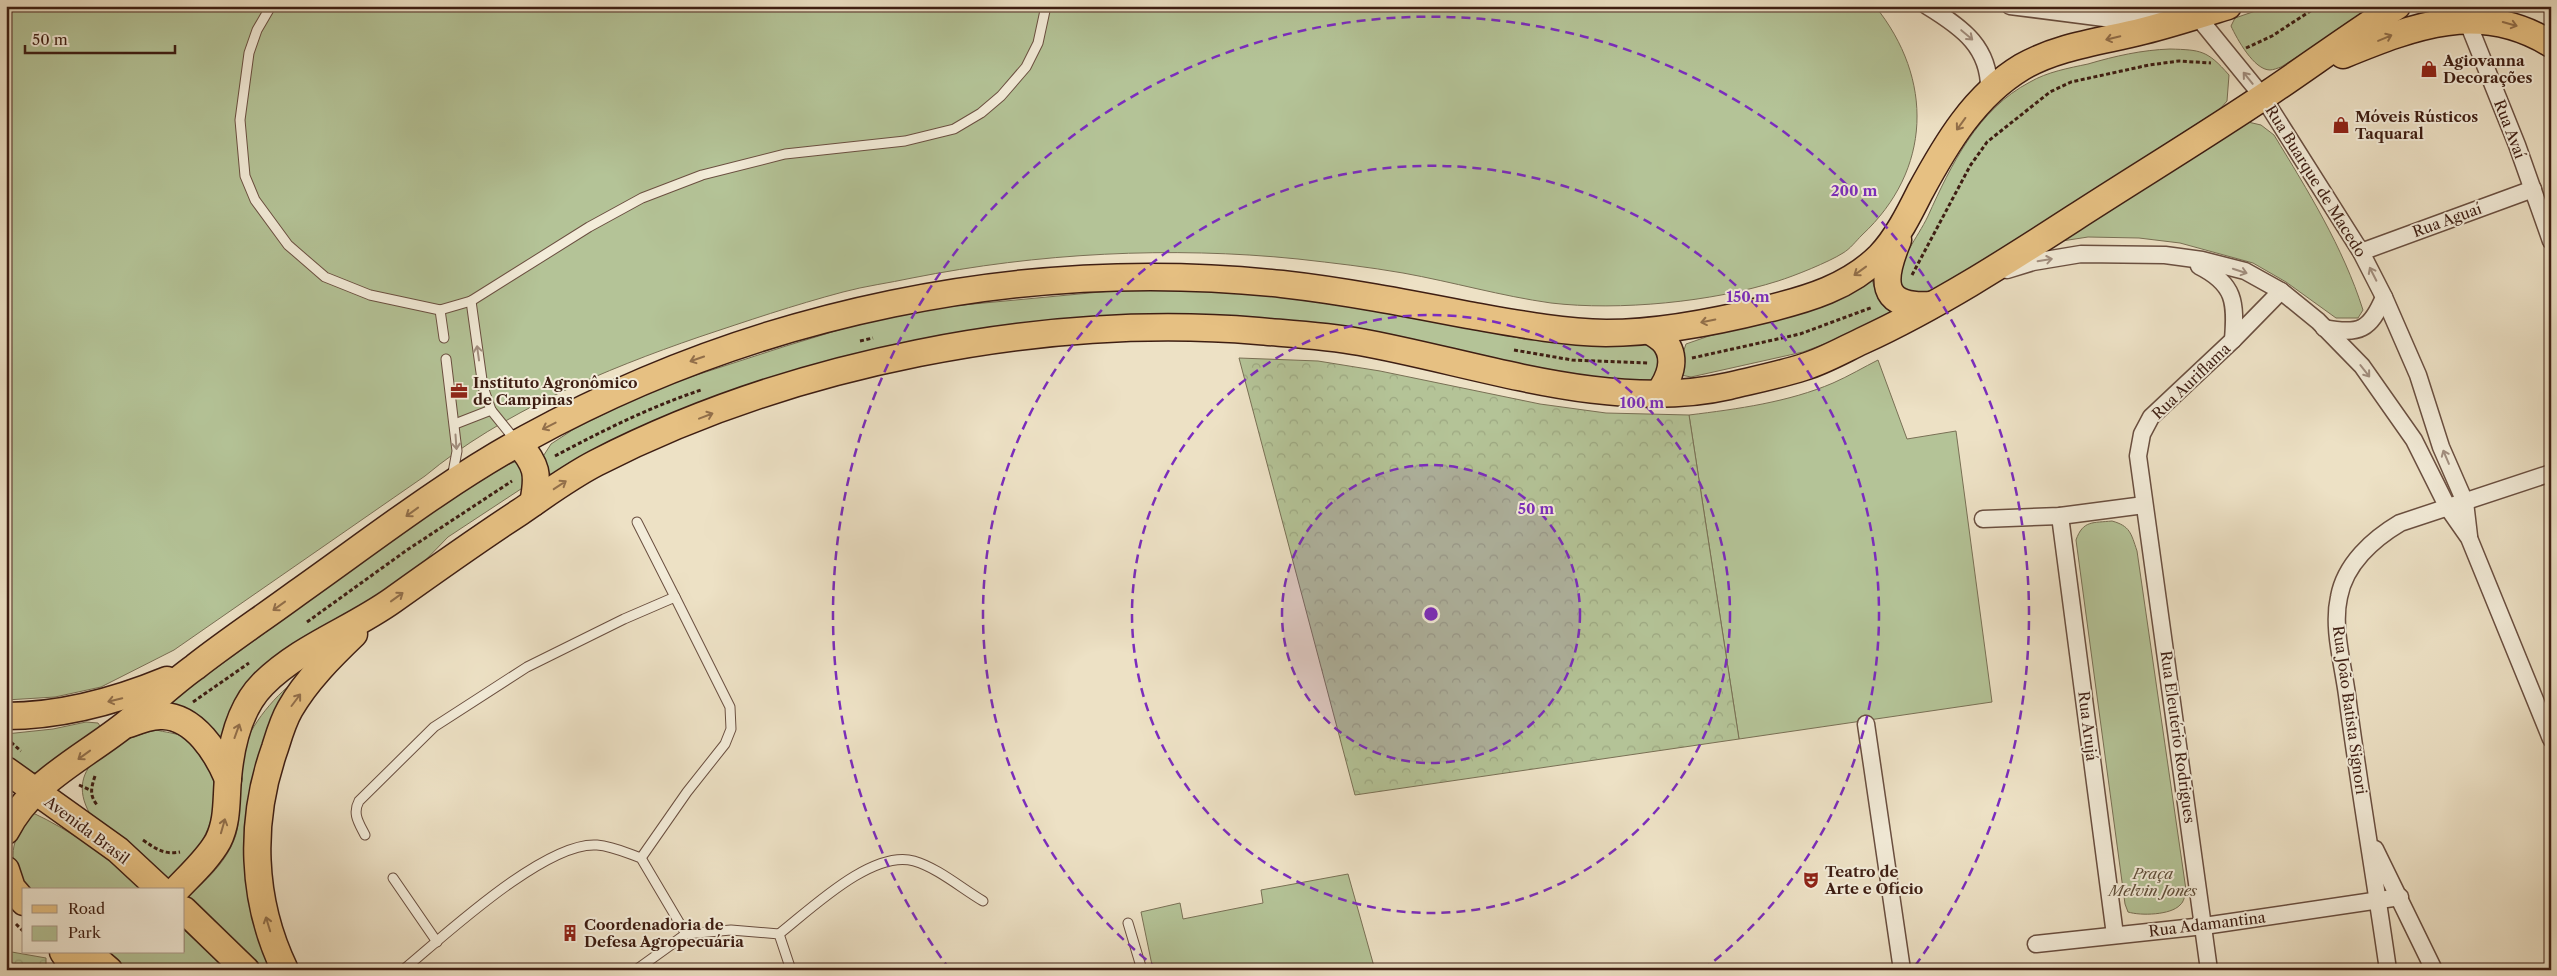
<svg xmlns="http://www.w3.org/2000/svg" width="2557" height="976" font-family="'Libre Caslon Text',serif">
	<defs>
		<pattern id="forest-crowns" width="20" height="18" patternUnits="userSpaceOnUse" patternTransform="scale(1.25)"><rect width="20" height="18" fill="#b4c397"/><path d="M2 6a3 3 0 1 1 6 0M12 15a3 3 0 1 1 6 0" fill="none" stroke="#9ca781"/></pattern>
	</defs>
	<rect width="100%" height="100%" fill="#ede1c5"/>
	<filter id="stains"><feTurbulence type="fractalNoise" baseFrequency=".004" numOctaves="4"/><feColorMatrix values="0 0 0 0 .2 0 0 0 0 .09 0 0 0 0 .02 0 0 0 .5 -.17"/></filter>
	<radialGradient id="worn" r=".72"><stop offset=".6" stop-color="#630" stop-opacity="0"/><stop offset="1" stop-color="#630" stop-opacity=".3"/></radialGradient>
	<g fill="#b4c397" stroke="#797055">
		<path d="M6 6H1875C1934 79 1932 170 1862 235 1856 241 1850 249 1843 253 1829 262 1794 276 1778 281 1712 302 1619 311 1551 303 1501 296 1453 282 1403 273 1369 267 1333 263 1298 259 1170 246 1038 253 912 278 889 283 865 286 843 292 794 305 747 321 699 337 606 369 502 412 425 476L174 650 101 687 55 697 6 700Z"/>
		<path d="M2270 6H2377L2281 67C2278 68 2273 70 2270 70 2254 70 2237 39 2231 26L2235 18Z"/>
		<path d="M2170 49C2201 50 2207 50 2229 75L2227 101 2220 109 1937 290 1923 295H1906L1898 285C1899 258 1917 239 1928 216 1951 165 1978 109 2030 82 2047 72 2069 68 2088 64 2115 56 2142 50 2170 49Z"/>
		<path d="M2248 122 2261 125 2274 135C2308 191 2343 247 2363 310L2358 318H2336L2286 282 2253 263 2180 243 2139 238 2088 237 2049 243Z"/>
		<polygon points="1872,280 1878,298 1892,314 1856,332 1803,352 1691,377 1681,375 1683,353 1686,344 1709,336 1784,317"/>
		<polygon points="1143,288 1228,290 1350,304 1529,340 1654,345 1662,361 1654,381 1618,381 1141,318 686,412 635,429 557,475 545,473 542,458 551,444 574,429 622,405 681,380 786,346 865,322 931,308"/>
		<path d="M1878 360 1907 439 1956 431 1992 702 1739 739 1689 415C1738 409 1789 402 1833 383 1849 376 1864 367 1878 360Z"/>
		<path d="M518 461 527 485 448 537 411 575 344 623 224 740 218 739 191 713 172 704 171 700C255 642 335 580 418 522 448 502 484 471 518 461Z"/>
		<path d="M2112 521C2130 526 2131 533 2137 551L2186 890C2185 895 2184 902 2180 905 2171 915 2141 916 2128 912L2125 904 2076 540C2083 520 2093 523 2112 521Z"/>
		<path d="M291 684 247 878 253 922 273 970H263L187 896C209 879 234 854 238 825 240 806 237 787 239 767 241 737 269 702 291 684Z"/>
		<polygon points="86,722 98,723 102,729 97,738 37,773 24,771 6,762 6,734 53,729"/>
		<path d="M156 730C164 732 175 733 182 736 240 765 214 850 168 878L90 814C62 765 116 740 156 730Z"/>
		<path d="M31 812C72 831 110 858 142 890H30C3 860 12 841 31 812Z"/>
		<polygon points="1348,874 1375,970 1153,970 1141,912 1180,903 1183,919 1263,903 1261,890"/>
		<polygon points="184,930 228,970 118,970 104,952 184,952"/>
	</g>
	<g fill="url(#forest-crowns)" stroke="#797055">
		<polygon points="1239,358 1318,361 1380,371 1540,404 1606,413 1689,415 1739,739 1355,795"/>
		<polygon points="6,951 46,958 46,970 6,970"/>
	</g>
	<g fill="none" stroke-linecap="round" stroke-linejoin="round">
		<g stroke="#6a4f40" stroke-width="11">
			<g id="lane">
				<polyline points="271,6 257,30 249,53 240,120 245,176 255,200 288,245 325,277 370,295 440,310 471,301 589,227 642,198 702,175 785,154 905,141 954,129 981,113 1001,96 1026,67 1038,43 1046,6"/>
				<polyline points="471,301 483,387 491,410 516,441"/>
				<polyline points="440,310 444,338"/>
				<polyline points="446,359 457,451 452,478"/>
				<polyline points="455,424 491,410"/>
				<polyline points="637,522 675,597"/>
				<path d="M365 835C359 823 352 814 359 801L434 727 527 667 624 619 675 597 730 707 731 729 725 744 687 792 641 858"/>
				<polyline points="393,878 437,942"/>
				<polyline points="1128,923 1142,970"/>
				<path d="M779 934C810 910 872 849 914 861 938 868 961 888 983 901"/>
				<path d="M403 970C443 937 545 841 597 845 612 846 627 853 641 858L686 934"/>
				<polyline points="636,970 686,934 731,930 779,934 791,970"/>
			</g>
		</g>
		<g stroke="#6a4f40" stroke-width="19">
			<g id="street">
				<path d="M1927 6C1963 28 1991 48 1989 93"/>
				<polyline points="2010,6 2112,19 2163,17"/>
				<polyline points="2190,16 2197,16 2263,97 2361,252 2384,297 2418,375 2441,447 2465,502 2469,536"/>
				<polyline points="2466,18 2517,145 2551,241"/>
				<polyline points="2361,252 2533,189"/>
				<path d="M2199 266C2235 284 2236 302 2233 340"/>
				<polyline points="2007,270 2033,262 2081,254 2165,255 2202,260 2245,271 2281,291 2318,321 2362,366 2414,440 2448,508 2469,538 2551,739"/>
				<path d="M2324 328C2360 335 2370 330 2384 297"/>
				<polyline points="2060,516 2115,935"/>
				<polyline points="1983,519 2060,516 2144,505"/>
				<polyline points="1866,724 1902,970"/>
				<polyline points="2375,849 2434,970"/>
				<polyline points="2036,944 2204,926 2400,897"/>
				<polyline points="2209,970 2138,456 2142,434 2151,417 2233,340 2281,291"/>
				<path d="M2388 970C2375 878 2359 787 2347 695 2343 664 2332 628 2339 597 2345 564 2373 539 2400 523L2551 473"/>
			</g>
		</g>
		<g stroke="#3e1e13" stroke-width="29">
			<g id="primary">
				<path d="M2343 55C2414 26 2480 0 2551 44"/>
				<path d="M1898 240C1882 279 1878 308 1931 305"/>
				<path d="M1650 331C1655 334 1663 339 1666 344 1677 360 1669 379 1659 393"/>
				<path d="M518 443C537 465 539 474 533 503"/>
				<path d="M6 716C62 716 116 701 167 680"/>
				<path d="M129 724C139 720 152 715 163 716 195 717 217 753 228 779"/>
				<polyline points="6,770 118,850 161,890"/>
				<path d="M6 831C31 781 85 757 127 723 150 705 171 684 195 667 228 641 263 618 297 593 372 540 446 482 527 438 754 313 1023 256 1282 284 1344 291 1406 303 1468 315 1514 323 1559 332 1606 333 1660 333 1715 322 1767 309 1808 299 1849 287 1880 256 1897 238 1909 214 1920 192 1946 144 1974 96 2022 67 2058 46 2104 41 2143 31 2171 24 2199 15 2228 6"/>
				<polyline points="6,870 12,888 24,902"/>
				<path d="M176 890C190 875 208 859 218 841 228 821 226 800 228 778 231 745 239 708 263 684 300 647 351 630 393 600 435 570 477 540 520 512 545 495 569 477 596 463 789 364 1042 313 1258 331 1292 334 1327 336 1360 342 1477 363 1610 413 1729 386 1754 380 1779 375 1804 367 1824 361 1843 350 1862 341 1936 307 2006 262 2074 218 2139 176 2205 136 2269 93 2312 64 2354 33 2397 6"/>
				<polyline points="184,910 246,970"/>
				<polyline points="63,952 75,970"/>
				<polyline points="88,952 109,970"/>
				<path d="M285 970C251 900 249 821 275 748 279 735 283 721 290 709 306 681 331 656 354 634"/>
			</g>
		</g>
		<g stroke="#3e1e13" stroke-width="3" stroke-dasharray="4 2.5" stroke-linecap="butt">
			<polyline points="2246,48 2272,36 2318,6"/>
			<polyline points="1912,275 1970,166 1987,142 2050,92 2071,82 2149,65 2179,61 2211,63"/>
			<polyline points="860,341 873,338"/>
			<polyline points="1514,350 1572,360 1649,363"/>
			<polyline points="1692,358 1800,334 1873,307"/>
			<path d="M555 456C602 431 650 407 701 390"/>
			<polyline points="307,622 407,550 512,481"/>
			<polyline points="193,702 249,663"/>
			<polyline points="6,738 21,751"/>
			<path d="M95 776C91 788 89 796 98 806"/>
			<polyline points="79,785 90,790"/>
			<path d="M143 840C156 849 164 855 180 852"/>
			<polyline points="16,924 24,932"/>
		</g>
		<use href="#lane" stroke="#f3ecd9" stroke-width="9"/>
		<use href="#street" stroke="#f3ecd9" stroke-width="16"/>
		<use href="#primary" stroke="#e6c082" stroke-width="26"/>
	</g>
	<defs><path id="oneway-shaft" d="M-6 0H5M1.5-3L5.5 0L1.5 3" fill="none" stroke-width="1.6" stroke-linecap="round" stroke-linejoin="round" transform="scale(1.25)"/></defs>
	<g stroke="#926f4a">
		<use href="#oneway-shaft" transform="translate(2510 24) rotate(16)"/>
		<use href="#oneway-shaft" transform="translate(2113 38) rotate(167)"/>
		<use href="#oneway-shaft" transform="translate(2385 38) rotate(-23)"/>
		<use href="#oneway-shaft" transform="translate(1961 124) rotate(126)"/>
		<use href="#oneway-shaft" transform="translate(1860 271) rotate(144)"/>
		<use href="#oneway-shaft" transform="translate(1708 321) rotate(168)"/>
		<use href="#oneway-shaft" transform="translate(697 359) rotate(161)"/>
		<use href="#oneway-shaft" transform="translate(706 416) rotate(-21)"/>
		<use href="#oneway-shaft" transform="translate(549 426) rotate(153)"/>
		<use href="#oneway-shaft" transform="translate(560 485) rotate(-33)"/>
		<use href="#oneway-shaft" transform="translate(412 512) rotate(144)"/>
		<use href="#oneway-shaft" transform="translate(397 597) rotate(-36)"/>
		<use href="#oneway-shaft" transform="translate(279 606) rotate(144)"/>
		<use href="#oneway-shaft" transform="translate(115 700) rotate(166)"/>
		<use href="#oneway-shaft" transform="translate(296 700) rotate(-53)"/>
		<use href="#oneway-shaft" transform="translate(237 731) rotate(-70)"/>
		<use href="#oneway-shaft" transform="translate(84 755) rotate(144)"/>
		<use href="#oneway-shaft" transform="translate(223 826) rotate(-74)"/>
		<use href="#oneway-shaft" transform="translate(268 924) rotate(-107)"/>
	</g>
	<g stroke="#a28f80">
		<use href="#oneway-shaft" transform="translate(1967 35) rotate(40)"/>
		<use href="#oneway-shaft" transform="translate(2248 78) rotate(-129)"/>
		<use href="#oneway-shaft" transform="translate(2045 260) rotate(-9)"/>
		<use href="#oneway-shaft" transform="translate(2240 271) rotate(18)"/>
		<use href="#oneway-shaft" transform="translate(2373 274) rotate(-117)"/>
		<use href="#oneway-shaft" transform="translate(478 353) rotate(-98)"/>
		<use href="#oneway-shaft" transform="translate(2365 371) rotate(52)"/>
		<use href="#oneway-shaft" transform="translate(456 442) rotate(86)"/>
		<use href="#oneway-shaft" transform="translate(2446 457) rotate(-113)"/>
	</g>
	<circle cx="1431" cy="614" r="149" fill="#7b2cbf" fill-opacity=".12"/>
	<g fill="none" stroke="#7b2cbf" stroke-width="2.5" stroke-dasharray="9 6">
		<circle cx="1431" cy="614" r="149"/>
		<circle cx="1431" cy="614" r="299"/>
		<path d="M1158 969A448 448 0 1 1 1704 969"/>
		<path d="M950 970A598 598 0 1 1 1912 970"/>
	</g>
	<defs>
		<g id="shop-bare" transform="scale(1.35)"><path d="M-5-2.5h2.3a2.7 3.5 0 0 1 5.4 0H5L5.5 6h-11ZM-1.5-2.5h3a1.5 2.3 0 0 0-3 0Z" fill="#8f2418" stroke="#f3ecd9" stroke-width="2.5" paint-order="stroke"/></g>
		<g id="office-bare" transform="scale(1.35)"><path d="M-6-3h4V-5.5h4V-3h4V5H-6ZM-1-4.5V-3h2v-1.5ZM-6 0V1H6V0Z" fill="#8f2418" stroke="#f3ecd9" stroke-width="2.5" paint-order="stroke"/></g>
		<g id="theatre-bare" transform="scale(1.35)"><path d="M-5-5.5Q0-4 5-5.5V0Q5 5 0 6Q-5 5-5 0ZM-3.3-2.5H-1v1.5H-3.3ZM1-2.5H3.3v1.5H1ZM-2.8 1Q0 5.5 2.8 1Z" fill="#8f2418" stroke="#f3ecd9" stroke-width="2.5" paint-order="stroke"/></g>
		<g id="building-bare" transform="scale(1.35)"><path d="M-4-6H4V6H1V3H-1V6H-4ZM-2.5-4.3h1.7v1.8h-1.7ZM.8-4.3h1.7v1.8H.8ZM-2.5-1h1.7V.8h-1.7ZM.8-1h1.7V.8H.8Z" fill="#8f2418" stroke="#f3ecd9" stroke-width="2.5" paint-order="stroke"/></g>
	</defs>
	<g fill-rule="evenodd">
		<use href="#shop-bare" x="2429" y="69"/>
		<use href="#shop-bare" x="2341" y="125"/>
		<use href="#office-bare" x="459" y="391"/>
		<use href="#theatre-bare" x="1811" y="880"/>
		<use href="#building-bare" x="570" y="933"/>
	</g>
	<g text-anchor="middle" dominant-baseline="central" stroke-width="4" stroke-linejoin="round" paint-order="stroke">
		<g font-size="15" font-weight="bold" fill="#3e1e13" stroke="#f3ecd9" text-anchor="start">
			<text x="2443" y="60">Agiovanna<tspan x="2443" dy="17">Decorações</tspan></text>
			<text x="2355" y="116">Móveis Rústicos<tspan x="2355" dy="17">Taquaral</tspan></text>
			<text x="473" y="382">Instituto Agronômico<tspan x="473" dy="17">de Campinas</tspan></text>
			<text x="1825" y="871">Teatro de<tspan x="1825" dy="17">Arte e Ofício</tspan></text>
			<text x="584" y="924">Coordenadoria de<tspan x="584" dy="17">Defesa Agropecuária</tspan></text>
		</g>
		<g font-size="15" fill="#3e1e13" stroke="#f3ecd9">
			<text transform="translate(2510 129) rotate(69)">Rua Avaí</text>
			<text transform="translate(2316 181) rotate(58)">Rua Buarque de Macedo</text>
			<text transform="translate(2447 220) rotate(-20)">Rua Aguaí</text>
			<text transform="translate(2191 381) rotate(-44)">Rua Auriflama</text>
			<text transform="translate(2350 710) rotate(82)">Rua João Batista Signori</text>
			<text transform="translate(2088 726) rotate(83)">Rua Arujá</text>
			<text transform="translate(2178 737) rotate(82)">Rua Eleutério Rodrigues</text>
			<text transform="translate(87 830) rotate(37)">Avenida Brasil</text>
			<text transform="translate(2207 924) rotate(-7)">Rua Adamantina</text>
		</g>
		<g font-size="15" font-style="italic" fill="#61503b" stroke="#f3ecd9">
			<text x="2153" y="873">Praça<tspan x="2153" dy="17">Melvin Jones</tspan></text>
		</g>
	</g>
	<circle cx="1431" cy="614" r="8" fill="#7b2cbf" stroke="#f3ecd9" stroke-width="2.5"/>
	<g font-size="15" text-anchor="middle" font-weight="bold" fill="#7b2cbf" stroke="#f3ecd9" stroke-width="4" stroke-linejoin="round" paint-order="stroke">
		<text x="1854" y="196">200 m</text>
		<text x="1748" y="302">150 m</text>
		<text x="1642" y="408">100 m</text>
		<text x="1536" y="514">50 m</text>
	</g>
	<rect width="2557" height="976" fill="none" stroke="#ede1c5" stroke-width="25"/>
	<rect x="8" y="8" width="2542" height="961" fill="none" stroke="#3e1e13" stroke-width="2.5"/>
	<rect x="12" y="12" width="2532" height="951" fill="none" stroke="#3e1e13"/>
	<rect x="22" y="888" width="162" height="65" fill="#f3ecd9" stroke="#ab9a8a"/>
	<rect x="32" y="905" width="25" height="8" fill="#e6c082" stroke="#ab9a8a"/>
	<text x="68" y="914" font-size="15" fill="#3e1e13">Road</text>
	<rect x="32" y="926" width="25" height="15" fill="#b4c397" stroke="#ab9a8a"/>
	<text x="68" y="938" font-size="15" fill="#3e1e13">Park</text>
	<path d="M25 45v8h150v-8" fill="none" stroke="#3e1e13" stroke-width="2.5"/>
	<text x="32" y="45" font-size="15" fill="#3e1e13" stroke="#f3ecd9" stroke-width="4" paint-order="stroke">50 m</text>
	<rect width="100%" height="100%" filter="url(#stains)"/>
	<rect width="100%" height="100%" fill="url(#worn)"/>
</svg>
